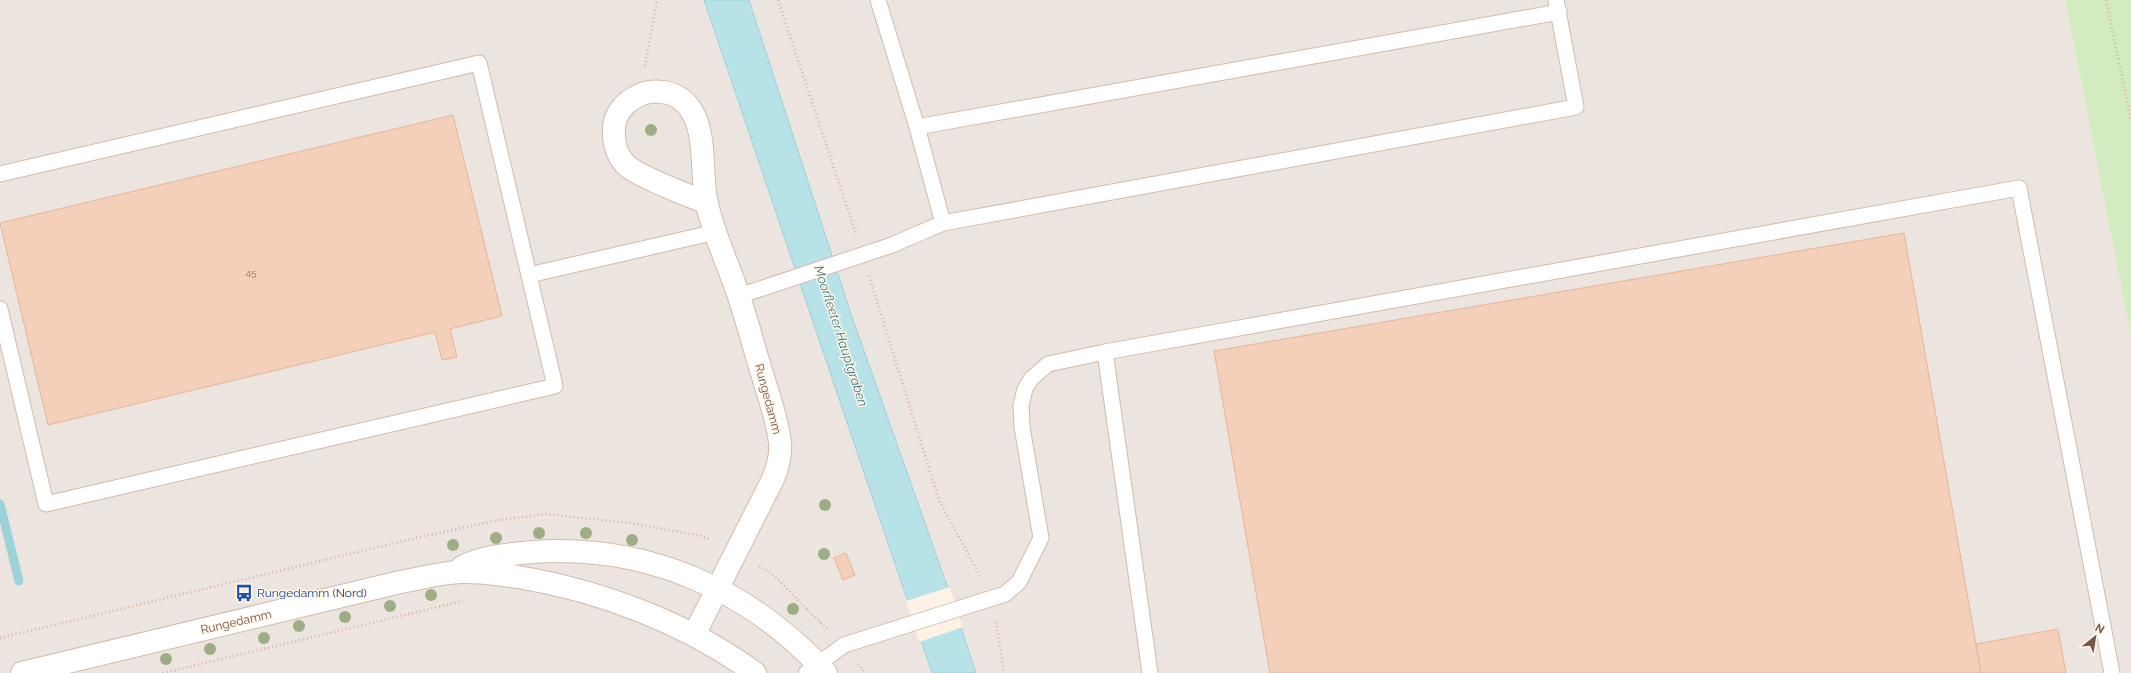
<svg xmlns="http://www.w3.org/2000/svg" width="2131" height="673" font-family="Raleway,sans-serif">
	<rect width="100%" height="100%" fill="#fdf2e3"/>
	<polygon fill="#ece4de" points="0,0 2065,0 2131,336 2131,673 0,673"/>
	<polygon fill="#d3ebc0" points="2065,0 2131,0 2131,336"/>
	<polygon fill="#b6e2e8" stroke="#9cd2da" points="704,0 749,0 851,314 949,591 976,673 932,673"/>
	<polygon fill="#fdf2e3" points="950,587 963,627 919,642 906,601"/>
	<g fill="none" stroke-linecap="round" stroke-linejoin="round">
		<polyline stroke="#9cd2da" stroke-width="9" points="0,504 19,581"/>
	</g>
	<g fill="#f4cfb9" stroke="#e7b599">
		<polygon points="453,115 502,316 450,329 457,357 442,360 435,332 48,425 0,223"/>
		<polygon points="1904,233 1981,673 1270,673 1214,351"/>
		<polygon points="846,553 855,575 843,580 834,558"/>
		<polygon points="2058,629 2066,673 1981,673 1976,644"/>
	</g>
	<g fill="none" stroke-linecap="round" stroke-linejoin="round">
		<g stroke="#d1bbac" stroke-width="17">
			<g id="service">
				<polyline points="878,0 917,127 1559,12"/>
				<polyline points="917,127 943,223"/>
				<polyline points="0,174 479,63 555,386 46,504 0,309"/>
				<polyline points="529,275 716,232"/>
				<polyline points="739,296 892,245 943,223 1576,107 1556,0"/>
				<polyline points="1105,352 1150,673"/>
				<polyline points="806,673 844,645 1005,594 1019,582 1041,538 1022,427 1021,405 1025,389 1031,379 1048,364 1105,352 2019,188 2112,673"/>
			</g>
		</g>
		<g stroke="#d1bbac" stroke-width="24">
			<g id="minor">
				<path d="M462 567C483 556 510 554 533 552 646 544 750 589 826 673"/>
				<path d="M694 635 773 479C778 467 781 456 780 443 778 422 770 400 764 380 755 352 748 323 738 294 728 264 714 235 707 204 700 175 708 132 689 107 676 90 651 87 634 98 623 104 615 115 614 127 613 140 616 155 626 165 639 177 688 195 707 203"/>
				<path d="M22 673 396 583C413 580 431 575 449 573 471 570 496 574 518 577 602 591 686 623 755 673"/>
			</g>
		</g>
		<g stroke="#d9b29c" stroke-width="2.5" stroke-dasharray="1 3" stroke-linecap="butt">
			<polyline points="778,0 856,234"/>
			<polyline points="2106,0 2131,120"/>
			<polyline points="645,66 657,0"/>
			<polyline points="869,276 939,500 980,576"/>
			<polyline points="759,566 771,573 827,629"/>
			<polyline points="996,622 1004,673"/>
			<polyline points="0,638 420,537 499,520 546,514 630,523 701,536 711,540"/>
			<polyline points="858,664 865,673"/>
			<polyline points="163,673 463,601"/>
		</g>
		<use href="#service" stroke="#fff" stroke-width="15"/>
		<use href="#minor" stroke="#fff" stroke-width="22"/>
	</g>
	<g fill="#9dae87">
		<circle cx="651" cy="130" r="6"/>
		<circle cx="825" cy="505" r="6"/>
		<circle cx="539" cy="533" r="6"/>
		<circle cx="586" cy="533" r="6"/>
		<circle cx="496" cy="538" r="6"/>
		<circle cx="632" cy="540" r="6"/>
		<circle cx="453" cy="545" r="6"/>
		<circle cx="824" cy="554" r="6"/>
		<circle cx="431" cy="595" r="6"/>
		<circle cx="390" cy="606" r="6"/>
		<circle cx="793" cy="609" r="6"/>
		<circle cx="345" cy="617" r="6"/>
		<circle cx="299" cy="626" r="6"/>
		<circle cx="264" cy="638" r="6"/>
		<circle cx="210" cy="649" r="6"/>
		<circle cx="166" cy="659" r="6"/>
	</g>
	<defs>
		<g id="bus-bare" transform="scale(1.38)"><path d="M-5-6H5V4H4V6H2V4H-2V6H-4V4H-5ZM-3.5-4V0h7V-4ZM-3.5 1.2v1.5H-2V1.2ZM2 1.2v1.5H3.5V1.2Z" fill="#1a4fb4" stroke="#fff6ea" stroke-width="2.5" paint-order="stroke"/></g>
	</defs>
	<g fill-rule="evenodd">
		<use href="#bus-bare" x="244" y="593"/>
	</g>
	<g text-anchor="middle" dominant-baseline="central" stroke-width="3" stroke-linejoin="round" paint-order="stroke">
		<g font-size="10" fill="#967564">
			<text x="251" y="272">45</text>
		</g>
		<g font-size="12" fill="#765748" stroke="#fff6ea">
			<text transform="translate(768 399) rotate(75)">Rungedamm</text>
			<text transform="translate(236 622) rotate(-13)">Rungedamm</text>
		</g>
		<g font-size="12" fill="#164399" stroke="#fff6ea" text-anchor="start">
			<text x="257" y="593">Rungedamm (Nord)</text>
		</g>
		<g font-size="13" font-style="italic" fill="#3d7a83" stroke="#fff6ea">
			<text transform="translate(841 336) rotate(72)">Moorfleeter Hauptgraben</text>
		</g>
	</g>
	<g transform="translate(2095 637) rotate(30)" stroke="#fff6ea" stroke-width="3" paint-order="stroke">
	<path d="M0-3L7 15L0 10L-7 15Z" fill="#765748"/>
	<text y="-6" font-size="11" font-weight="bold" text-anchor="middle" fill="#765748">N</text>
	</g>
</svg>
